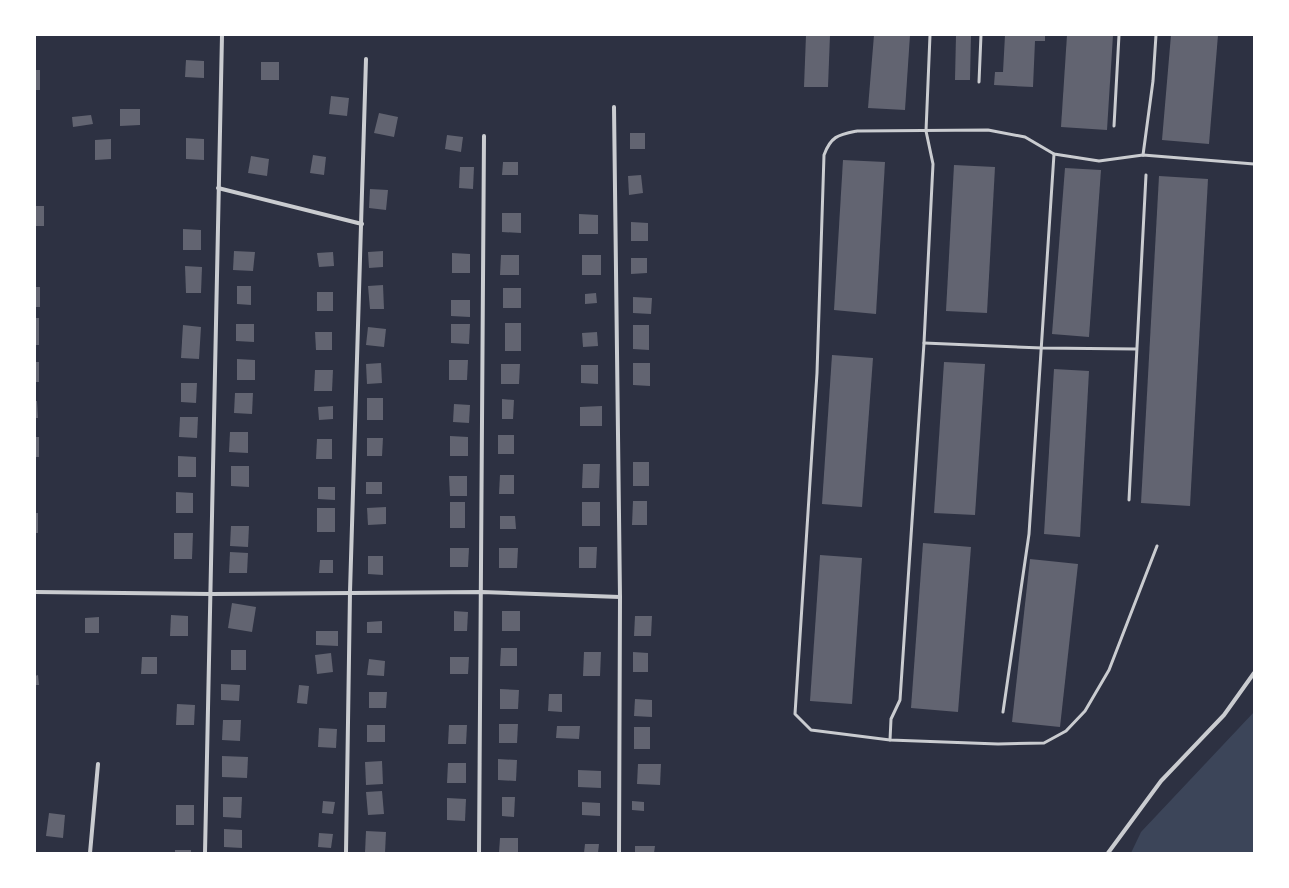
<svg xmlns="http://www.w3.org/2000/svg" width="1289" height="888" font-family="'PT Sans',sans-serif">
	<rect width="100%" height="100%" fill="#2d3142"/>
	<polygon fill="#3c4559" points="1254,712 1254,853 1131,853 1141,832"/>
	<g fill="#626471">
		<polygon points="806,35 830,35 828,87 804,87"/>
		<polygon points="874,35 910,35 905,110 868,108"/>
		<polygon points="956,35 971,35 970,80 955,80"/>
		<polygon points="1005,35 1045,35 1045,41 1035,41 1033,87 994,85 995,72 1003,72"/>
		<polygon points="1067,35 1113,35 1107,130 1061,127"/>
		<polygon points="1171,35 1218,35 1209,144 1162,140"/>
		<polygon points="186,60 204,61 204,78 185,77"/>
		<rect x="261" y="62" width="18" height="18"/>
		<rect x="35" y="70" width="5" height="20"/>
		<polygon points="331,96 349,98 347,116 329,114"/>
		<polygon points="120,109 140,109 140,125 120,126"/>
		<polygon points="379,113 398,117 394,137 374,133"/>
		<polygon points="91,115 93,124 73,127 72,117"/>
		<rect x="630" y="133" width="15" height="16"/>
		<polygon points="447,135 463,137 461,152 445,149"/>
		<polygon points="186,138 204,139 204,160 186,159"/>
		<polygon points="111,139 111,159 95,160 95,140"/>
		<polygon points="313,155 326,157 324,175 310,173"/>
		<polygon points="251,156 269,159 267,176 248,173"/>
		<polygon points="843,160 885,162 876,314 834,310"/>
		<polygon points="503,162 518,162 518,175 502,175"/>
		<polygon points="954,165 995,167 987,313 946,311"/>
		<polygon points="460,167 474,167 473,189 459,188"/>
		<polygon points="1065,168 1101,170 1089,337 1052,334"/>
		<polygon points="641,175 643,193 629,195 628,176"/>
		<polygon points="1159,176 1208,179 1190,506 1141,503"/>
		<polygon points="370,189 388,190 386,210 369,208"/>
		<rect x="35" y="206" width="9" height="20"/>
		<polygon points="502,213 521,213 521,233 502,232"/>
		<polygon points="579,214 598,215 598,234 579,234"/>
		<polygon points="631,222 648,223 648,241 631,241"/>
		<polygon points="183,229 201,230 201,250 183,250"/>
		<polygon points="234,251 255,252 253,271 233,270"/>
		<polygon points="383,251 383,267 369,268 368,252"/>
		<polygon points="333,252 334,266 319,267 317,253"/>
		<polygon points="452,253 470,254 470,273 452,273"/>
		<polygon points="501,255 519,255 519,275 500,275"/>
		<rect x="582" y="255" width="19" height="20"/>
		<polygon points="631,258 647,258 647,273 631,274"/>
		<polygon points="185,266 202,267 201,293 186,293"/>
		<polygon points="383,285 384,309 370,309 368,286"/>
		<polygon points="237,286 251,286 251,305 237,304"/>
		<rect x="35" y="287" width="5" height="20"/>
		<rect x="503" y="288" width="18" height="20"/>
		<rect x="317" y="292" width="16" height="19"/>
		<polygon points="596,293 597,303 585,304 585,294"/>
		<polygon points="633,297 652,298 651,314 633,313"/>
		<polygon points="451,300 470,300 470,317 451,316"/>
		<rect x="35" y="318" width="4" height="27"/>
		<rect x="505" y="323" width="16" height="28"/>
		<polygon points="236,324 254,324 254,342 236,341"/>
		<polygon points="451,324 470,324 469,344 451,343"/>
		<polygon points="183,325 201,327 199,359 181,358"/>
		<polygon points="633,325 649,325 649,350 633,349"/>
		<polygon points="368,327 386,329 384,347 366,345"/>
		<polygon points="315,332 332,332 332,350 316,350"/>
		<polygon points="597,332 598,346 583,347 582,333"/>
		<polygon points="832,355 873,358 862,507 822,504"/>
		<polygon points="237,359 255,360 255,380 237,380"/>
		<polygon points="449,360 468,360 467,380 449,380"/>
		<rect x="35" y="362" width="4" height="20"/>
		<polygon points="944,362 985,364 975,515 934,513"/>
		<polygon points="381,363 382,383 367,384 366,364"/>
		<polygon points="633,363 650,363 650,386 633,385"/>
		<polygon points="501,364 520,364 519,384 501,384"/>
		<polygon points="581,365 598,365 598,384 581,383"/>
		<polygon points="1054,369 1089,371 1080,537 1044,534"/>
		<polygon points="315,370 333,370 332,391 314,391"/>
		<polygon points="181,383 197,383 196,403 181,402"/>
		<polygon points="235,393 253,393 252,414 234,413"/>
		<rect x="367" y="398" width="16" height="22"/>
		<polygon points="502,399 514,400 513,419 502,419"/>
		<polygon points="35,401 37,401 38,418 35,418"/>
		<polygon points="454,404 470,405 469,423 453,422"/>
		<polygon points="333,406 333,419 319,420 318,407"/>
		<polygon points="602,406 602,426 580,426 580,407"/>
		<polygon points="180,417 198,417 197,438 179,437"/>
		<polygon points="230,432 248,432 248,453 229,452"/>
		<rect x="498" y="435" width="16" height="19"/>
		<polygon points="450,436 468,437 468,456 450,456"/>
		<rect x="35" y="437" width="4" height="20"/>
		<polygon points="367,438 383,438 382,456 367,456"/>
		<polygon points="317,439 332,439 332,459 316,459"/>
		<polygon points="178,456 196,457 196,477 178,477"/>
		<rect x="633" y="462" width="16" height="24"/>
		<polygon points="583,464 600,464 599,488 582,488"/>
		<polygon points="231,466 249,466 249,487 231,486"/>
		<polygon points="500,475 514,475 514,494 499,494"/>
		<polygon points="449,476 467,476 467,496 450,496"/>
		<rect x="366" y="482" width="16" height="12"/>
		<polygon points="318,487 335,487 335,500 318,499"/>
		<polygon points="176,492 193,493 193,513 176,513"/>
		<polygon points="633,501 647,501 647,525 632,525"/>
		<rect x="450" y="502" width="15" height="26"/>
		<rect x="582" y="502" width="18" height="24"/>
		<polygon points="386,507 386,524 368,525 367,508"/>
		<rect x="317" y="508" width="18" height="24"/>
		<rect x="35" y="513" width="3" height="20"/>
		<polygon points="500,516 515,516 516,529 500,529"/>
		<polygon points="231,526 249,526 248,547 230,546"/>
		<polygon points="174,533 193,533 192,559 174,559"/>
		<polygon points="923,543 971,547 958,712 911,708"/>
		<polygon points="579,547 597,547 596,568 579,568"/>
		<polygon points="450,548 469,548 468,567 450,567"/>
		<polygon points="499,548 518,548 517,568 499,568"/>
		<polygon points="230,552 248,553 247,573 229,573"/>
		<polygon points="820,555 862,558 852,704 810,701"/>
		<polygon points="368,556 383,556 383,575 368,574"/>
		<polygon points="1030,559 1078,564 1060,727 1012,722"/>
		<polygon points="320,560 333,560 333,573 319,573"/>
		<polygon points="232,603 256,607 252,632 228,628"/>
		<polygon points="454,611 468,612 467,631 454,631"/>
		<rect x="502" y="611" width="18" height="20"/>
		<polygon points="171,615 188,616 188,636 170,636"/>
		<polygon points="635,616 652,616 651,636 634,636"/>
		<polygon points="99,617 99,633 85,633 85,618"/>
		<polygon points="382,621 382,633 367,633 367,622"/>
		<polygon points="316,631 338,631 338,646 316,645"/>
		<polygon points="501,648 517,648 517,666 500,666"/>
		<rect x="231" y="650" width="15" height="20"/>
		<polygon points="584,652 601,652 600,676 583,676"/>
		<polygon points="633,652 648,653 648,672 633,672"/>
		<polygon points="331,653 333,672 317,674 315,655"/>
		<polygon points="142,657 157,657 157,674 141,674"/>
		<polygon points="450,657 469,657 468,674 450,674"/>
		<polygon points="369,659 385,661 384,676 367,675"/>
		<polygon points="38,675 39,685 35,685 35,676"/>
		<polygon points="221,684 240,685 239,701 221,700"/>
		<polygon points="299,685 309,686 307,704 297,703"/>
		<polygon points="500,689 519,690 518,709 500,709"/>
		<polygon points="369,692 387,692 386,708 369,708"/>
		<polygon points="549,694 562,694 562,712 548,711"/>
		<polygon points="635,699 652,700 652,717 634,716"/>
		<polygon points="177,704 195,705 194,725 176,725"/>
		<polygon points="223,720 241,720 240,741 222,740"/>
		<polygon points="499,724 518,724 517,743 499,743"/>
		<rect x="367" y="725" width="18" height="17"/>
		<polygon points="449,725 467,725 466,744 448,744"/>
		<polygon points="557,726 580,726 579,739 556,738"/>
		<rect x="634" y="727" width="16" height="22"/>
		<polygon points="319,728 337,729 336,748 318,747"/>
		<polygon points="222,756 248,757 247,778 222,777"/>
		<polygon points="498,759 517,760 516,781 498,780"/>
		<polygon points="382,761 383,784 366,785 365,762"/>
		<polygon points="448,763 466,763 466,783 447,783"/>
		<polygon points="638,764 661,764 660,785 637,784"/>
		<polygon points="578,770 601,771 601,788 578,787"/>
		<polygon points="382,791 384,814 368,815 366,792"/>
		<polygon points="223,797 242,797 241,818 223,817"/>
		<polygon points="502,797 515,797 514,817 502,816"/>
		<polygon points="447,798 466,799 465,821 447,820"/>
		<polygon points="323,801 335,802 333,814 322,813"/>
		<polygon points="632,801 644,802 644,811 632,810"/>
		<polygon points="582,802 600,803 600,816 582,815"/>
		<rect x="176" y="805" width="18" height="20"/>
		<polygon points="49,813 65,815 63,838 46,836"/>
		<polygon points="224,829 242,830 242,848 224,847"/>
		<polygon points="366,831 386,832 385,853 365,853"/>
		<polygon points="319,833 333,834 331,848 318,847"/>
		<polygon points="500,838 518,838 518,853 499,853"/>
		<polygon points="585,844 599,844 598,853 584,853"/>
		<polygon points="635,846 655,846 654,853 635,853"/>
		<rect x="175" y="850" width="16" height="3"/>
	</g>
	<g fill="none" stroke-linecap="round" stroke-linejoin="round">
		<g stroke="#caccd0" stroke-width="3">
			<polyline points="979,82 981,35"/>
			<polyline points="1114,126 1119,35"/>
			<polyline points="1143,155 1153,81 1156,35"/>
			<polyline points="924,343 1042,348 1136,349"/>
			<polyline points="1129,500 1146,175"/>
			<path d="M1157 546 1109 670 1085 711 1066 731 1044 743 998 744 890 740 811 730 795 714 817 373 824 155C831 136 838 135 857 131L988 130 1025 137 1054 154 1099 161 1143 155 1254 164"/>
			<polyline points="1003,712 1029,534 1054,154"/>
			<polyline points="890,740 891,719 900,700 924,343 933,164 926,131 930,35"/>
		</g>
		<g stroke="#caccd0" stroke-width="4">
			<polyline points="614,107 620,597 619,853"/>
			<polyline points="218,188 362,224"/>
			<polyline points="35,592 211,594 482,592 620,597"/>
			<polyline points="90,853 98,764"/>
			<polyline points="205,853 222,35"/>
			<polyline points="346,853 350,592 366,59"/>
			<polyline points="479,853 484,136"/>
			<polyline points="1108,853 1161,781 1224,715 1254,673"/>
		</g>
	</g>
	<rect width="1289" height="888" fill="none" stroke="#ffffff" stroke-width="72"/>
</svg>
